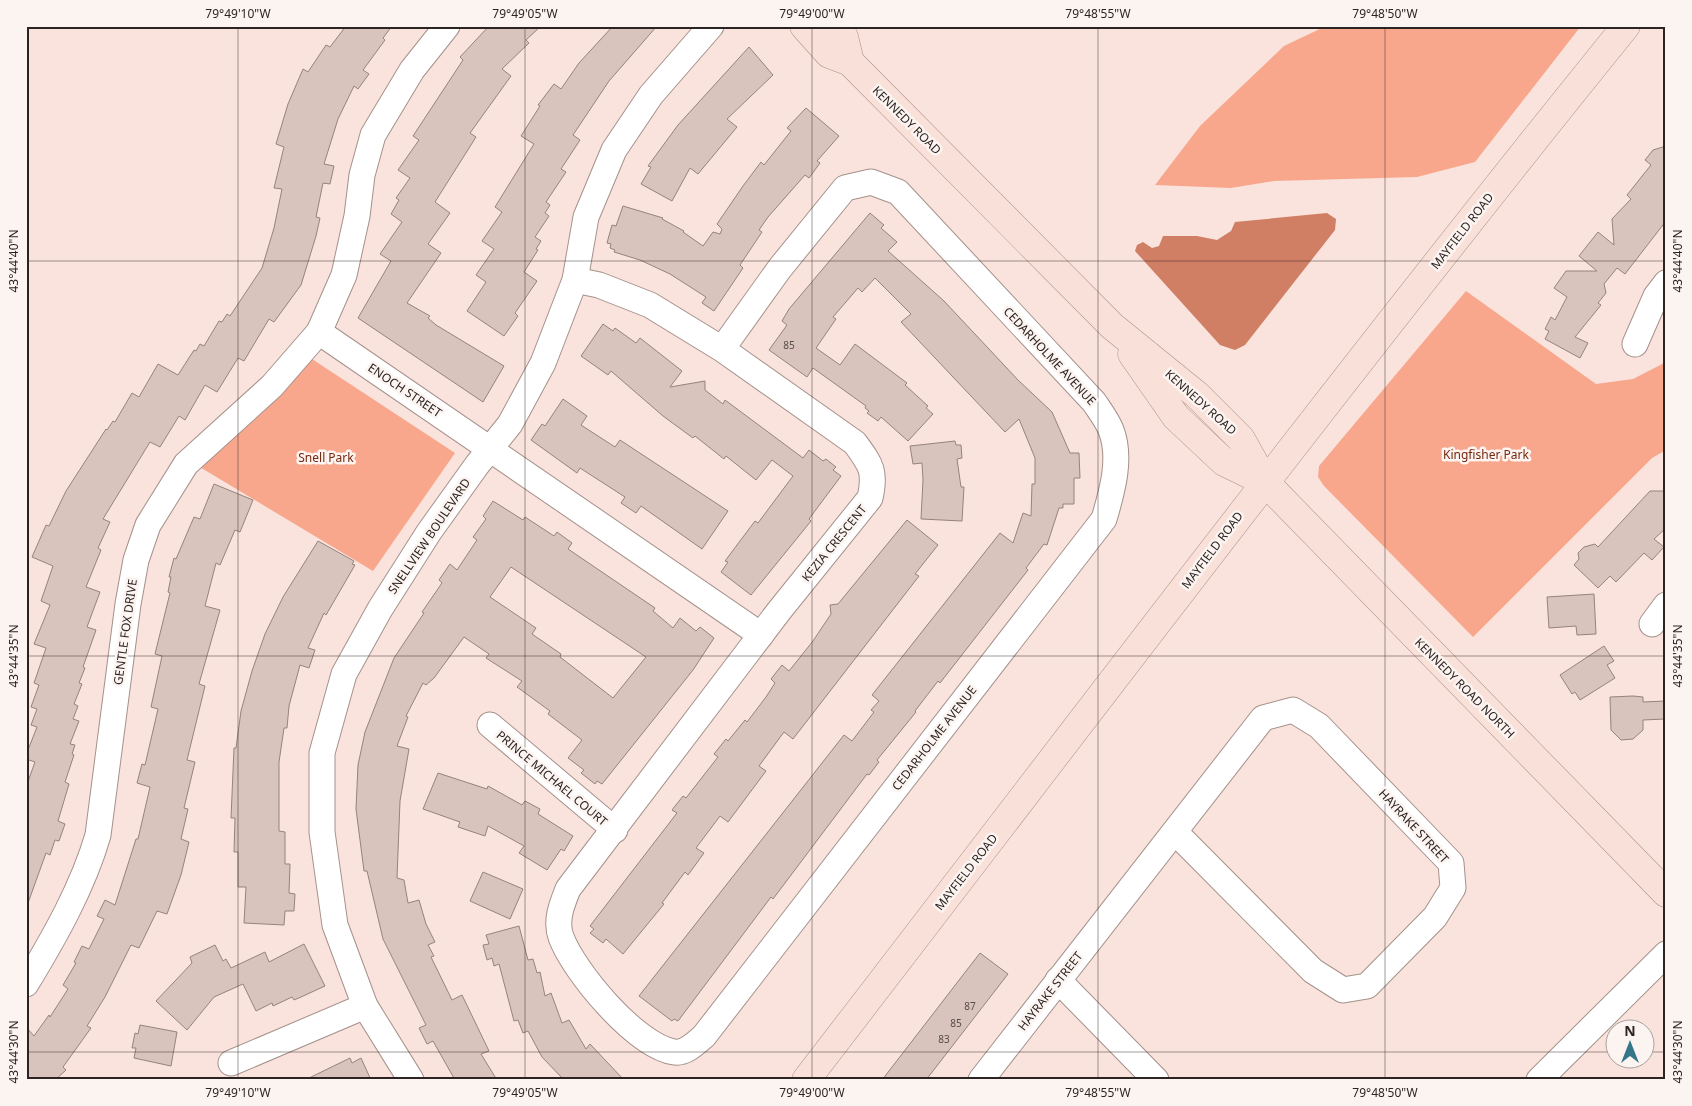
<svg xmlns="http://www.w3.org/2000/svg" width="1692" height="1106" font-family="'Noto Sans',sans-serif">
	<rect width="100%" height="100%" fill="#f9e3dc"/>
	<g fill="#f8a78d">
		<polygon points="1326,26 1581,26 1475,162 1417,177 1274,181 1231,188 1155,185 1200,126 1284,46"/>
		<polygon points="1466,291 1596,384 1633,379 1666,362 1666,450 1652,458 1473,637 1324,486 1318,477 1319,466"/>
		<polygon points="312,359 455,453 373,571 198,466"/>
	</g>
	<polygon fill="#d07e64" points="1327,213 1336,219 1335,230 1245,345 1235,350 1220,345 1135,251 1137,245 1143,242 1152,248 1159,246 1163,236 1197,236 1217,240 1231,231 1235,222"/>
	<g fill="#d8c3bd" stroke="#96837d" fill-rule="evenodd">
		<polygon points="346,26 392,26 383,38 385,40 363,70 369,74 358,89 354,86 338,119 324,164 334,166 330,184 323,183 316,217 320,218 316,236 301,285 274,322 269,319 244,361 238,358 217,392 205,385 185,420 179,416 160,447 150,442 103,519 110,522 98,548 101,550 86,587 100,592 87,627 96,630 83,667 85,668 79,683 82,684 74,704 78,706 73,719 79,721 70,744 75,745 72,754 74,755 65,782 69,784 58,821 65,824 59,841 55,840 50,855 46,853 28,903 26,903 26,787 35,762 26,759 26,755 37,727 31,725 37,709 31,707 39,685 34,683 46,648 34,644 50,605 41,601 53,566 32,557 46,525 49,526 66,491 106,429 107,430 113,421 115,422 132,393 139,397 158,364 178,375 194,350 196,351 200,344 204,346 219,321 222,322 227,314 230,316 262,268 274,228 282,189 274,188 284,147 276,144 288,104 303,69 308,72 326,45 330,47"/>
		<polygon points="489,26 541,26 526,40 529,43 502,69 511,76 470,133 476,137 435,202 450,213 428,244 441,253 407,303 430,316 428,318 436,325 504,366 483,402 358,318 391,261 380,254 402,222 391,214 399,200 396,198 410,178 398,170 419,140 413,136 463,60 460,57"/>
		<polygon points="613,26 657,26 609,81 573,135 580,140 561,169 566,172 546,202 550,205 545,213 549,216 535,237 541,241 536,249 538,250 524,272 537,281 515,313 518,316 504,336 467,311 486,282 476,275 494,249 482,241 502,212 495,207 534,144 521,136 540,106 538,105 554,84 561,89 579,63"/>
		<polygon points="749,47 773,75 727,119 737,127 698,174 690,168 672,201 641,184 651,167 648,166 678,125"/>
		<polygon points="806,108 839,136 817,161 820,163 809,178 805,175 768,217 759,230 762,232 740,265 743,268 714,311 702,303 706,297 670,274 640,260 614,252 615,250 610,248 611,244 607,243 612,225 616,226 623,206 663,218 662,219 684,231 683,232 703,246 713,232 720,234 722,229 717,224 743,186 761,162 764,165 791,131 787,128"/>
		<polygon points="1666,146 1666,221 1625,274 1617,268 1604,284 1606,293 1598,303 1601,305 1575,337 1588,343 1580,358 1545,339 1549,331 1545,329 1551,317 1555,320 1567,297 1554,288 1566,271 1597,271 1579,256 1598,232 1614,245 1612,219 1631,199 1627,195 1651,165 1645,160 1653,150"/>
		<polygon points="870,213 884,225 881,228 897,242 888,251 944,301 1018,380 1052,412 1070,453 1079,453 1080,478 1074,478 1074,504 1063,504 1063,508 1059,508 1047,545 1044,544 1026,568 1028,570 940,683 938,681 915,711 916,712 877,760 879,762 869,775 867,774 773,899 771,897 678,1021 674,1019 672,1021 639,996 844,735 852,741 874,712 871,710 879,701 872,695 1000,533 1013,543 1023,513 1031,516 1032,484 1035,484 1035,458 1019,419 1005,432 901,322 911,314 875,278 862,292 858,288 833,317 836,319 816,348 840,365 855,344 907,383 905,385 928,406 926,408 933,414 908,441 881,417 878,421 867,413 869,411 865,408 866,406 813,368 807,377 769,350 787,325 782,321 789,309"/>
		<polygon points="603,324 613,331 615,328 636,343 640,338 682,371 670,387 705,381 705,390 723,404 725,400 803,458 809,450 823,461 826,459 836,467 833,470 841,476 809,519 811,521 751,595 721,572 728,562 725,561 755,521 758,523 793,476 772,460 756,480 726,456 724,459 695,436 693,438 663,416 611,371 608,375 581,356"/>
		<polygon points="563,399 587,416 581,425 615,447 620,440 728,511 702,549 641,506 636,513 621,503 625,497 580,468 577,473 531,440 542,424 545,426"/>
		<polygon points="955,441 956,445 961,445 962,458 957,459 961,487 964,487 962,521 921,519 923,480 922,463 913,464 910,446"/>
		<polygon points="214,484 253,500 240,532 235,530 220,565 216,563 205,606 220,610 199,684 205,686 187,760 195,762 184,808 188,809 181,839 189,842 181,875 167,914 157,911 139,948 131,945 105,997 87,1026 91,1028 63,1067 66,1070 55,1080 26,1080 26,1027 34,1036 49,1015 50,1017 68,989 63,985 76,963 74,962 82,946 89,949 104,919 97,916 105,900 115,905 136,839 138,839 150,787 137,783 142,764 145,765 158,709 151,707 162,656 155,654 170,593 168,592 171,577 169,577 174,558 176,559 194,517 200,519"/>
		<polygon points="1650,491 1666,491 1666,528 1654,539 1664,547 1652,560 1644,553 1616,582 1610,576 1598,588 1574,565 1579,559 1578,553 1584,547 1595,544 1598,547"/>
		<path d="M493 501 523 520 525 517 554 536 557 532 572 543 568 549 655 608 653 611 673 628 680 618 696 631 700 627 714 638 693 670 602 784 597 781 595 784 581 773 584 770 568 758 582 740 548 714 550 711 517 687 522 681 486 658 489 654 464 637 434 678 426 685 423 683 406 716 408 717 397 746 409 749 400 801 397 878 404 880 408 903 419 900 426 924 435 942 428 945 434 956 431 957 452 1000 462 995 489 1051 481 1054 497 1080H455L433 1041 427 1044 419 1028 426 1025 383 939 367 871H364L356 809 358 765 365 732 394 658 424 613 422 612 442 583 439 580 450 564 457 570 477 540 473 537 486 519 483 516ZM511 567 646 657 613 698 560 657 561 654 532 634 536 628 490 597Z"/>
		<polygon points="907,520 938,545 915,574 919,576 793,739 784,732 759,766 766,771 728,822 720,816 696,848 704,853 688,875 685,872 662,903 664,904 623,954 606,939 603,943 590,933 594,929 590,926 677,813 672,810 683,796 686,798 718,757 714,754 726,739 728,741 745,720 747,722 766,697 775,683 771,679 782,665 789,671 813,641 831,614 830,605 838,604"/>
		<polygon points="318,541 354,561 352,564 355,565 326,615 324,613 308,648 315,650 309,668 300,665 289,706 287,728 284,728 279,762 279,831 285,832 285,864 290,864 289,893 295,894 294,911 285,911 284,925 244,923 246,887 238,887 238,852 234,852 235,818 231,818 234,748 236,748 241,711 252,671 265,634 283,597"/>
		<polygon points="1594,594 1596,634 1577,635 1576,626 1549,628 1547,597"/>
		<polygon points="1604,646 1614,661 1607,665 1615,678 1580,700 1575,692 1572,694 1560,675"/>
		<polygon points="1633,696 1643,697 1643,702 1665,701 1665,719 1643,720 1643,730 1633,739 1621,740 1611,730 1610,697"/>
		<polygon points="438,773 487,789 488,786 522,805 525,801 540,809 538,814 573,836 564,851 561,849 547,870 519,853 524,846 488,826 485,836 458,827 460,822 423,809"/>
		<polygon points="483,872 523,889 510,919 470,901"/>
		<polygon points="519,926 528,960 533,959 537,973 540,972 545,996 551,993 562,1023 569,1020 586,1049 590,1044 624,1080 564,1080 542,1057 528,1031 523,1033 518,1020 514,1021 499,964 494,966 492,958 487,960 483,945 489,944 486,935"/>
		<polygon points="304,944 325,986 301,997 294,1000 292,997 273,1006 272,1003 256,1011 243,984 214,997 187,1030 156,1001 192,963 190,957 215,945 223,961 226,959 231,968 265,952 269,962"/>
		<polygon points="980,953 1008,974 926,1080 882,1080"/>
		<polygon points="140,1025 177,1032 171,1066 134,1058 136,1048 132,1048 135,1033 138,1034"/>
		<polygon points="350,1058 352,1063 361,1058 371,1080 305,1080"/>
	</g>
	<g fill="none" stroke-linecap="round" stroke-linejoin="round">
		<g stroke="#a5918b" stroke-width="27">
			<g id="minor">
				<path d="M575 280 599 285 650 305 722 349 855 443C871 465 876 471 870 498L779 611 568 889C562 904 555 921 561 937 574 972 636 1046 674 1052 685 1054 696 1043 704 1036L1104 519C1112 492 1122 458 1111 430 1107 420 1100 411 1094 402L898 192 871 182 845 188 780 268 722 349"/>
				<polyline points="319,332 761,635"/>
				<polyline points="1635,344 1656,296 1666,283"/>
				<polyline points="1652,624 1666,605"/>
				<polyline points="490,725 615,830"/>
				<polyline points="1058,980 1156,1080"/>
				<path d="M26 984C54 938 83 887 98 835L128 604 136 560 148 525 186 464 272 386 319 332 344 275 357 216 362 175 373 135 412 70 447 26"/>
				<polyline points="231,1063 365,1006"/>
				<polyline points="411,1080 365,1006 335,925 322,832 322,753 344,674 380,609 429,532 477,465 510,424 543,363 575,280 586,217 614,150 651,95 711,26"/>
				<polyline points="981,1080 1263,718 1293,710 1319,726 1451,863 1453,888 1435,917 1367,986 1343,990 1313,971 1175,832"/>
				<polyline points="1539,1080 1666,954"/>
			</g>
		</g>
		<g stroke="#af9188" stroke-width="29">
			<g id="major">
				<polyline points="804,26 829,54 850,62 1112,326 1197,395 1241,439 1265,482 1666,893"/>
				<polyline points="833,26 844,37 850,62"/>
				<polyline points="1132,354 1176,417 1224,462 1265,482"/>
				<path d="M806 1080C1078 727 1346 372 1626 26"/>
			</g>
		</g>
		<use href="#minor" stroke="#fff" stroke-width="25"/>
		<use href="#major" stroke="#f9e0d9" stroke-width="28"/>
	</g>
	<path fill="none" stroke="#2c2422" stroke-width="1" stroke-opacity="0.45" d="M238 26V1080M525 26V1080M812 26V1080M1098 26V1080M1385 26V1080M26 261H1666M26 656H1666M26 1052H1614M1644 1052H1666"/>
	<g text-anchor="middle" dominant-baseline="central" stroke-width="5" stroke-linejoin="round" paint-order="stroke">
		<g font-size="10" fill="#574c49">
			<text x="789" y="345">85</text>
			<text x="970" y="1006">87</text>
			<text x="956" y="1023">85</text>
			<text x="944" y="1039">83</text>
		</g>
		<g font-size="12" fill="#2c2422" stroke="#fcf4f1">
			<text transform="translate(907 120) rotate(45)">KENNEDY ROAD</text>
			<text transform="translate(1462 231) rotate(-52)">MAYFIELD ROAD</text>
			<text transform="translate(1050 356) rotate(47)">CEDARHOLME AVENUE</text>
			<text transform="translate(405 390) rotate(34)">ENOCH STREET</text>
			<text transform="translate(1201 402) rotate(42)">KENNEDY ROAD</text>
			<text transform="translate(429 536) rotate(-56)">SNELLVIEW BOULEVARD</text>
			<text transform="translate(834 543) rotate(-51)">KEZIA CRESCENT</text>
			<text transform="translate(1212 550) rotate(-53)">MAYFIELD ROAD</text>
			<text transform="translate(125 632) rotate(-82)">GENTLE FOX DRIVE</text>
			<text transform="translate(1465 688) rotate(45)">KENNEDY ROAD NORTH</text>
			<text transform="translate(934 738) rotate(-52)">CEDARHOLME AVENUE</text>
			<text transform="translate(552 778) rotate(40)">PRINCE MICHAEL COURT</text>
			<text transform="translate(1414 826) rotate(47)">HAYRAKE STREET</text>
			<text transform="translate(966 872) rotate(-52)">MAYFIELD ROAD</text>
			<text transform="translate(1050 991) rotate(-52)">HAYRAKE STREET</text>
		</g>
		<g font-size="12" fill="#73280e" stroke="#fcf4f1">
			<text x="1486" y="454">Kingfisher Park</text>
			<text x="326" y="457">Snell Park</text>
		</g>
	</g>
	<rect width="1692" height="1106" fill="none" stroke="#fcf4f1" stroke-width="55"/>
	<g transform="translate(1630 1044)"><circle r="24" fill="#fcf4f1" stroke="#a9a19e"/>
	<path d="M0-4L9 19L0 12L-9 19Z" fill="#357789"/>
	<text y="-8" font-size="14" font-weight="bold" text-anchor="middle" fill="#2c2422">N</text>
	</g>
	<rect x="28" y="28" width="1636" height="1050" fill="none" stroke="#2c2422" stroke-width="2"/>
	<g font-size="12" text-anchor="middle" fill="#2c2422">
		<text x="238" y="18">79°49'10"W</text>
		<text x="525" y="18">79°49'05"W</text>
		<text x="812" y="18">79°49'00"W</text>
		<text x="1098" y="18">79°48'55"W</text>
		<text x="1385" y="18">79°48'50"W</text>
		<text transform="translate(14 261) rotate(-90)" y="4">43°44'40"N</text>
		<text transform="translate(1678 261) rotate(-90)" y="4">43°44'40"N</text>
		<text transform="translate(14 656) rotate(-90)" y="4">43°44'35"N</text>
		<text transform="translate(1678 656) rotate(-90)" y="4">43°44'35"N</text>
		<text transform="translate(14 1052) rotate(-90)" y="4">43°44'30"N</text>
		<text transform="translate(1678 1052) rotate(-90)" y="4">43°44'30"N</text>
		<text x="238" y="1097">79°49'10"W</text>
		<text x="525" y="1097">79°49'05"W</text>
		<text x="812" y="1097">79°49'00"W</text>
		<text x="1098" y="1097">79°48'55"W</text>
		<text x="1385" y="1097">79°48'50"W</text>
	</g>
</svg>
